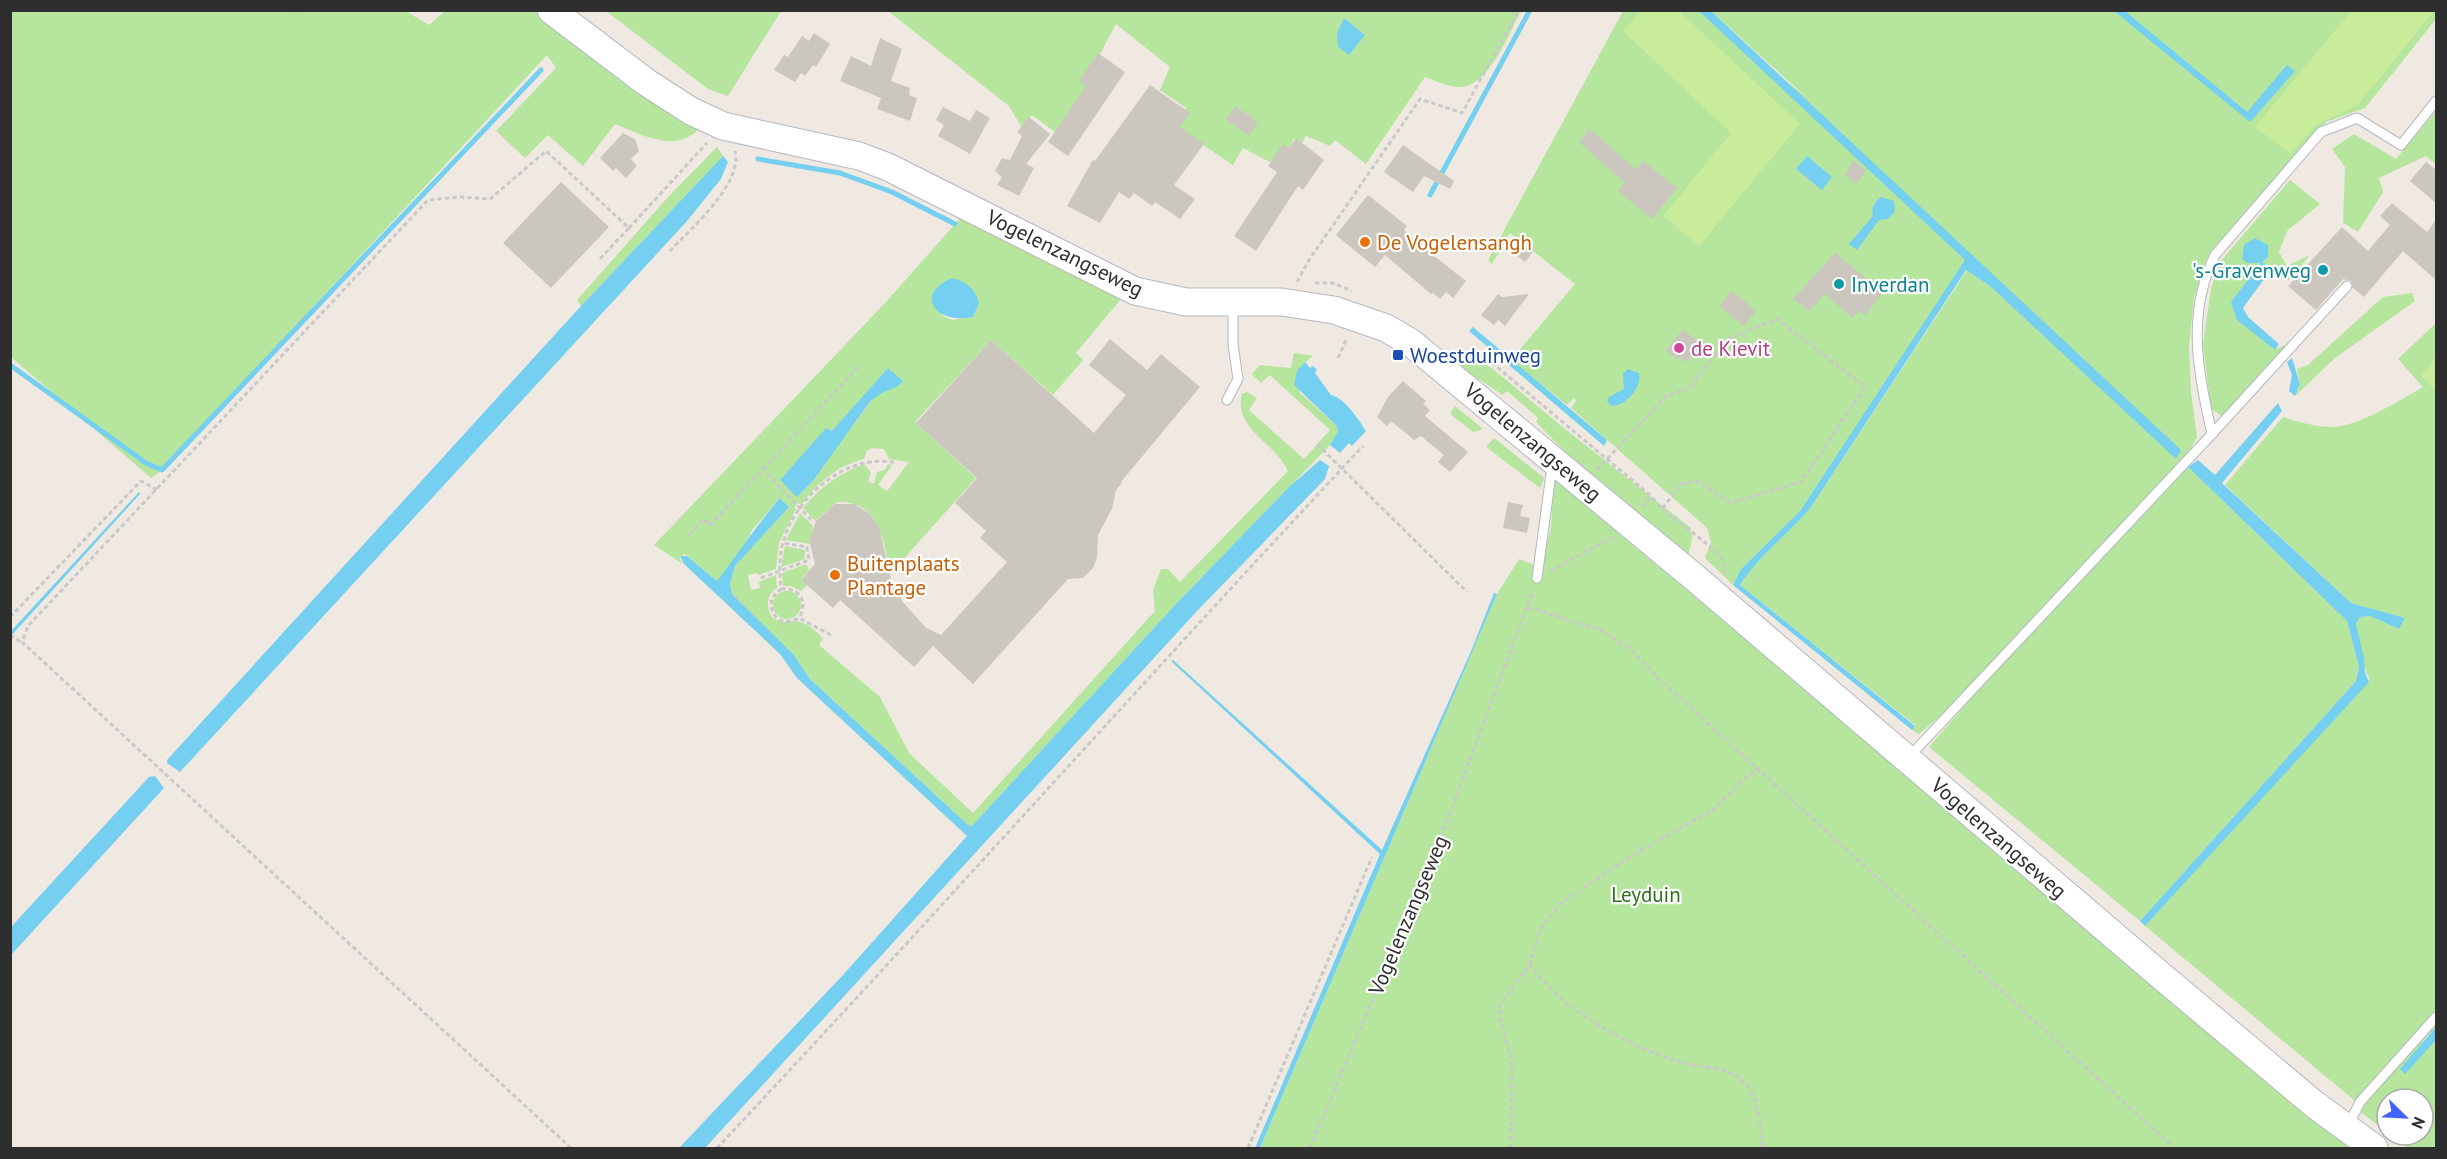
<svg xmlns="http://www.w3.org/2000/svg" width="2447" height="1159" font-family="'PT Sans',sans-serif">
	<rect width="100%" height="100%" fill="#efe9e1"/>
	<g fill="#b6e59e" fill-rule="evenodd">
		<path d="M291 10 296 13 299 10H404L429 25 445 11H534L702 125C679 156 643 135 615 124L583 166 548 135 525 158 496 131 556 68 547 55 162 470 151 478 11 357 10 11Z"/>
		<polygon points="606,11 781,11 728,96 708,89"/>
		<path d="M888 11H1521C1509 34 1489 86 1460 87 1448 87 1436 81 1425 77L1366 164 1335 140 1330 146 1306 136 1302 143 1294 139 1279 167 1243 148 1233 165 1175 126 1186 108 1160 90 1170 67 1116 24 1084 84 1101 94 1059 135 1032 115 1022 128 1009 106Z"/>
		<path d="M1623 11H1700L1807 98 1711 11H2436V19L2365 108 2326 122 2206 260 2194 298 2189 347 2191 392 2197 437 2189 452 1946 711 1919 734 1912 730 1915 725 1740 585C1759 555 1789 534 1811 507L1967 270 1990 286 1966 260 1800 511 1741 569 1733 585 1705 558 1711 542 1707 528 1571 408 1576 401 1574 398 1567 405 1511 360 1575 284 1510 233 1492 264 1488 260Z"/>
		<polygon points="2436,111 2436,164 2426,156 2379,178 2383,192 2358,232 2343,223 2345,167 2332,149 2354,134 2396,159"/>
		<polygon points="717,147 723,156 581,306 577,300 669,196"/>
		<polygon points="2290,180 2320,204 2287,231 2279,252 2287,266 2310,255 2288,281 2262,263 2231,302 2274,350 2287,344 2222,416 2211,409 2203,344 2211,288 2220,262"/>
		<path d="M963 215 1121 299 1076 353 1083 360 1053 395 991 340 915 422 976 478 890 574C884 542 880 500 837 502L815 521 803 508C821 486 839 474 864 464L871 472 868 482 874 483 877 472 885 470 888 464 892 465 878 485 887 491 909 462 889 459 884 449 872 448 867 451 864 459C837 466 817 483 801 505L798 503 794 508 796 509 779 543 776 569 758 575 757 573 748 575 751 590 760 588 759 582 776 575 777 588C766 595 766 607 772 617 783 625 790 620 800 622 809 624 817 632 823 639L819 645 880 697 909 753 973 813 1155 611 1153 590 1161 569H1168L1180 582 1288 471C1276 444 1233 428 1242 394L1247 392 1257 398 1249 410 1304 459 1330 430 1270 375 1261 383 1252 374 1260 365 1291 368 1294 353 1313 356 1305 362 1299 392 1336 425 1338 431 1330 445 1176 604 972 826 968 825 810 679 793 654 732 594 730 584 735 566 789 507 780 498 752 530 745 546 717 581 685 554 679 558 683 564 654 545 886 302ZM979 303 973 317 952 320 941 315ZM891 369 890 388 877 394 869 403 813 481 797 497 828 429 832 431 841 423Z"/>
		<polygon points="2412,293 2415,301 2335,358 2295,396 2300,384 2297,369 2308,365 2383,297"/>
		<path d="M2436 323V357L2422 376 2436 390V1013L2355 1101 2145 926 2370 679C2363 671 2359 637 2356 624L2360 617 2370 616 2399 629 2405 618 2351 603 2225 485 2283 417C2299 422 2316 427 2333 427 2360 426 2400 400 2423 387L2398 359Z"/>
		<polygon points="1452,353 1482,361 1494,370 1565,429 1691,528 1692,539 1688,557 1574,461 1536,422 1538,418 1507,391 1503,395 1449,360"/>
		<polygon points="1455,406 1483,429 1473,432 1450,414"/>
		<polygon points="1494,438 1544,478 1540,488 1486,447"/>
		<polygon points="2188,467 2347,621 2359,667 2356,681 2140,921 1929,747 1978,690"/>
		<path d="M1557 476 1617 524 1612 528 2359 1148H1260L1497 594 1519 559 1534 565C1555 542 1552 512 1552 482Z"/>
		<polygon points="800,513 813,526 809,544 786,540"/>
		<polygon points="785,546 805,550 805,559 781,567"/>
		<polygon points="806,564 809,570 801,579 807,585 801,591 791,586 783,586 782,573"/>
		<circle cx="787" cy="605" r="14"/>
		<polygon points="2436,1020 2436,1027 2424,1040 2405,1073 2436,1040 2436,1148 2409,1148 2391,1135 2423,1135 2423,1099 2387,1099 2387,1132 2359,1111 2397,1062"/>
	</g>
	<g fill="#c9ec9a">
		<polygon points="2352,10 2434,11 2358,105 2314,126 2291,154 2255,127"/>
		<polygon points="1641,11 1679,11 1800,124 1699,246 1663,216 1731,133 1623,31"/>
		<polygon points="2436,357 2436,390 2422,376"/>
	</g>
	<g fill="#75cff0">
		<path d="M1699 11H1711L2181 450 2176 459 1990 286 1966 270 1811 507C1789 534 1759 555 1740 585L1915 726 1912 730 1733 585 1741 569 1800 511 1965 260Z"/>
		<polygon points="2114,11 2125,11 2247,112 2287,65 2295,71 2250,122"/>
		<polygon points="1344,18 1365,35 1349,55 1338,47 1337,33"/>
		<polygon points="723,156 728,162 721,179 687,221 180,772 167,763 167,760 581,306"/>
		<polygon points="1807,156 1832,177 1822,190 1796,169"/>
		<path d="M1881 197 1894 201 1895 212 1888 219 1879 220 1857 250 1849 244 1873 216C1871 207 1874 203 1881 197Z"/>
		<polygon points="2255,238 2268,245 2268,257 2262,262 2272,268 2243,308 2248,317 2279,344 2275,350 2237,320 2231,302 2261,263 2247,263 2242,259 2244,245"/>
		<path d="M952 278C966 282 975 288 979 303L973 317C938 325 912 296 952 278Z"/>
		<polygon points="1473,327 1607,440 1604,446 1469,331"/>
		<polygon points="2292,358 2300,384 2295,396 2289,391 2292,375 2287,362"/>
		<path d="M1305 362 1310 368 1313 366 1317 370 1315 373 1331 395C1345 398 1358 419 1366 431L1352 446 1349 443 1340 453 1330 445 1338 431 1336 425 1294 385 1297 371Z"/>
		<path d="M888 368 903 381C895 391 882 389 869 403L813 481 797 497 780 480 826 428 832 431Z"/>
		<path d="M1628 369 1639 373C1642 388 1626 406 1611 406L1607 401 1609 397 1624 389 1623 374Z"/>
		<polygon points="2278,403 2282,411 2222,483 2351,603 2405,618 2399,629 2370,616 2360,617 2356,624 2364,658 2365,673 2369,682 2145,926 2140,921 2356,681 2359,667 2347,621 2188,467 2198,460 2215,475"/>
		<path d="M1320 460 1329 466 1325 479 1197 611 705 1148H679L843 975 967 836 797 678 780 654 684 564 680 556H687L717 581C738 553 757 525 780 498L789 507 735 566 730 584 732 594 793 654 810 679 968 825 972 826 1176 604 1289 487Z"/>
		<polygon points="139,492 140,494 11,636 11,631"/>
		<polygon points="1494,593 1497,594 1260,1148 1255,1148 1380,854 1171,661 1173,660 1382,850 1472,649"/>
		<polygon points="155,776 164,788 11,955 11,927 149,777"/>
		<polygon points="2436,1027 2436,1040 2405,1074 2400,1069"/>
	</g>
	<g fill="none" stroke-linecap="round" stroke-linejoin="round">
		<g stroke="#75cff0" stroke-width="5">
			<polyline points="758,159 840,173 892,192 955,224"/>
			<polyline points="1430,195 1530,10"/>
			<polyline points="10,365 146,463 162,470 541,70"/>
		</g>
	</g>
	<g fill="#cbc7bf">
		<polygon points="814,33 830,44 816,67 813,65 805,76 801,73 795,82 774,70 784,55 788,57 802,36 809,41"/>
		<polygon points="880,38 902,49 891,81 910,88 909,95 917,98 910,121 877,109 881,98 840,81 851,56 871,66"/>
		<polygon points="1098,53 1125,72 1068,156 1048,142 1086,86 1079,81"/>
		<polygon points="1150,85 1190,113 1180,127 1204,144 1174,185 1195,199 1180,219 1155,202 1152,206 1134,193 1129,199 1119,192 1100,223 1067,206 1093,160 1095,161"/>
		<polygon points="1235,106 1258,122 1249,136 1226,120"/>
		<polygon points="943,107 970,121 976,110 990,118 970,154 938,136 944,125 936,120"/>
		<polygon points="1029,117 1050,134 1026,164 1034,168 1019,196 997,185 1002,177 995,171 1002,158 1010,160 1022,136 1017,132"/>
		<polygon points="1590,129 1636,170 1643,161 1677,188 1652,219 1618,191 1625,183 1579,142"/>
		<polygon points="623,133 635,139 639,151 631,159 637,166 626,178 616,168 613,171 600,158"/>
		<polygon points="1296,138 1324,160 1303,190 1298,186 1256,251 1234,236 1277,172 1268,166 1283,144 1289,148"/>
		<polygon points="1403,145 1454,181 1450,189 1424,176 1413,192 1384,172"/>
		<polygon points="1854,160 1866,171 1856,184 1845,174"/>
		<polygon points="2426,162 2436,170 2436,203 2410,181"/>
		<polygon points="561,182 609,227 551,288 503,243"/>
		<polygon points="1368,195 1407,226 1404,230 1420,245 1466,281 1453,298 1446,292 1440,299 1433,293 1431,294 1385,255 1375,267 1336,235"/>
		<polygon points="2392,203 2427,232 2436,220 2436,280 2403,251 2364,297 2353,288 2351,281 2343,279 2316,310 2288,286 2342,227 2368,251 2390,225 2380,216"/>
		<polygon points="1521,239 1535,249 1525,262 1511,251"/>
		<polygon points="1835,253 1883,292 1865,316 1859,311 1853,318 1824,294 1810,311 1793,299"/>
		<polygon points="1732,291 1756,311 1744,326 1719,306"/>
		<polygon points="1498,294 1502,297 1529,294 1505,326 1498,320 1494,325 1481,315"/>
		<polygon points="1683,329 1701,345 1686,362 1679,357 1678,360 1666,350"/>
		<polygon points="1110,339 1147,370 1161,354 1200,387 1121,482 1122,483 1116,490 1112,509 1098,535 1097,558 1093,568 1083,578 1068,579 973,684 933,646 914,667 840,600 833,608 801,580 815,564 809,540 816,521 835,504 854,504 869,513 879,527 891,579 902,601 926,628 941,635 1007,562 980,538 986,531 955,503 977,478 916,423 991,340 1094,433 1126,395 1089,365"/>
		<polygon points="1403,381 1426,401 1423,404 1430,410 1425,416 1468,452 1450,472 1438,462 1444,455 1421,436 1414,440 1391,421 1387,426 1377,417 1388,397"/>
		<polygon points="1508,502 1523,505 1520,516 1530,518 1527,533 1503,528"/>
	</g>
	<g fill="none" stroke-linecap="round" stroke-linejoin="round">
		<g stroke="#b4b7c1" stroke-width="11">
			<g id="service">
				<path d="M2347 286 2212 434C2198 374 2186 313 2215 255L2321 132 2357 118 2401 145 2436 101"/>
				<polyline points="1227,400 1238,379 1233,344 1233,305"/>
				<polyline points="1537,578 1551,474 1556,466"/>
				<polyline points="1908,758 2212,434"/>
				<polyline points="2348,1126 2360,1102 2436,1017"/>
			</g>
		</g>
		<g stroke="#b4b7c1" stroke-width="29">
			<polyline id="secondary" points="551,10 646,82 691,111 723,126 859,156 888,167 1135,291 1186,302 1281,302 1334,310 1386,328 1410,342 1694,577 2159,974 2314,1104 2374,1148"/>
		</g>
		<g stroke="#c9c9c9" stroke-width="3" stroke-dasharray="4.5 3" stroke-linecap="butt">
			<polyline points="629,228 707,143"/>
			<path d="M670 251C691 228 743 184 735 151"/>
			<polyline points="1297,282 1309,260 1420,99 1462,113 1519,10"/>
			<polyline points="1315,283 1333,283 1352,291"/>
			<polyline points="1457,350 1485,357 1651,496 1662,509 1720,554 1726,573"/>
			<polyline points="1338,358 1347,338"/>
			<polyline points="1317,444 1467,592"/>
			<polyline points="763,469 858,367"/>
			<polyline points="1597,470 1665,397 1689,388 1728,339 1777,319 1865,387 1801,482 1731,503 1698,481 1681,484 1662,509"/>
			<polyline points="1642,507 1651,496"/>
			<polyline points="690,535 703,519 710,525 763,469 813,522"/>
			<polyline points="1550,571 1613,537"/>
			<polyline points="761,578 809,560 807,547 783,543"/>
			<path d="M781 589C799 587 809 602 799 618"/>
			<polyline points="1528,607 1600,630 1630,649 1659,679 2174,1148"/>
			<polyline points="10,617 141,481 157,490"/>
			<polyline points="10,635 21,642"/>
			<path d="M831 635 799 618C782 627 768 617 772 598L781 589C780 577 779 564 781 552 789 501 845 451 897 463"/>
			<path d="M1530 963C1555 1007 1633 1048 1680 1062 1700 1068 1730 1066 1745 1083 1760 1100 1760 1127 1763 1148"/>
			<polyline points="571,1148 22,642 28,626 428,200 460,197 490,199 546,151 629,228 598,261"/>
			<path d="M717 1148C935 916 1146 678 1363 446"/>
			<polyline points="1248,1148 1372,857"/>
			<polyline points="1310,1148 1441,837 1533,590"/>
			<polyline points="1510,1148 1512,1063 1498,1008 1530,963 1541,929 1560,904 1628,858 1712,810 1758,767"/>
		</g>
		<use href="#service" stroke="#fff" stroke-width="9"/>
		<use href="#secondary" stroke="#fff" stroke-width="27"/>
	</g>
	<g fill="#e8710a" stroke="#fff" stroke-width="2">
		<circle cx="1365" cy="242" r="6"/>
		<circle cx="835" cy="575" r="6"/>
	</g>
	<g fill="#0f9aa8" stroke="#fff" stroke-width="2">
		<circle cx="2323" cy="270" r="6"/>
		<circle cx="1839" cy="284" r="6"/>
	</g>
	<circle fill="#d1479c" stroke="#fff" stroke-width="2" cx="1679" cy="348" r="6"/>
	<rect fill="#1a4fb4" stroke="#fff" stroke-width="2" x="1392" y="349" width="12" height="12" rx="3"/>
	<g text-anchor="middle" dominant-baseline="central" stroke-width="4.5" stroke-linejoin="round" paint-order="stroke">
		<g font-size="21" fill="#c56008" stroke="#fff" text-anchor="start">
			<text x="1377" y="242">De Vogelensangh</text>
			<text x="847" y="563">Buitenplaats<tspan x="847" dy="24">Plantage</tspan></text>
		</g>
		<g font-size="21" fill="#2e2e2e" stroke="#fff">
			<text transform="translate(1065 253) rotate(26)">Vogelenzangseweg</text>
			<text transform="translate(1533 442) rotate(40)">Vogelenzangseweg</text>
			<text transform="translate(1999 838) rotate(41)">Vogelenzangseweg</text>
			<text transform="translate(1408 915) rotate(-67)">Vogelenzangseweg</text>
		</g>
		<g font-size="21" fill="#0d838f" stroke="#fff" text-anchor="end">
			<text x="2311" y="270">'s-Gravenweg</text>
			<text x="1851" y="284" text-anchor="start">Inverdan</text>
		</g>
		<g font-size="21" fill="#b23c85" stroke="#fff" text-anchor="start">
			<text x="1691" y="348">de Kievit</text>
		</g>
		<g font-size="21" fill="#164399" stroke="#fff" text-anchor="start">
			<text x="1410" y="355">Woestduinweg</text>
		</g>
		<g font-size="21" fill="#2c6e1b" stroke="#fff">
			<text x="1646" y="894">Leyduin</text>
		</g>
	</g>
	<rect width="2447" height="1159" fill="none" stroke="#2e2e2e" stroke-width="24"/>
	<g transform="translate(2405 1117) rotate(114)"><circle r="28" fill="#ffffff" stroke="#ababab" stroke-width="1.5"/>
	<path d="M0-4.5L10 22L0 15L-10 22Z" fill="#4264fb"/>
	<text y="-9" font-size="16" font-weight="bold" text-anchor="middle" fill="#2e2e2e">N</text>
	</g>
</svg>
